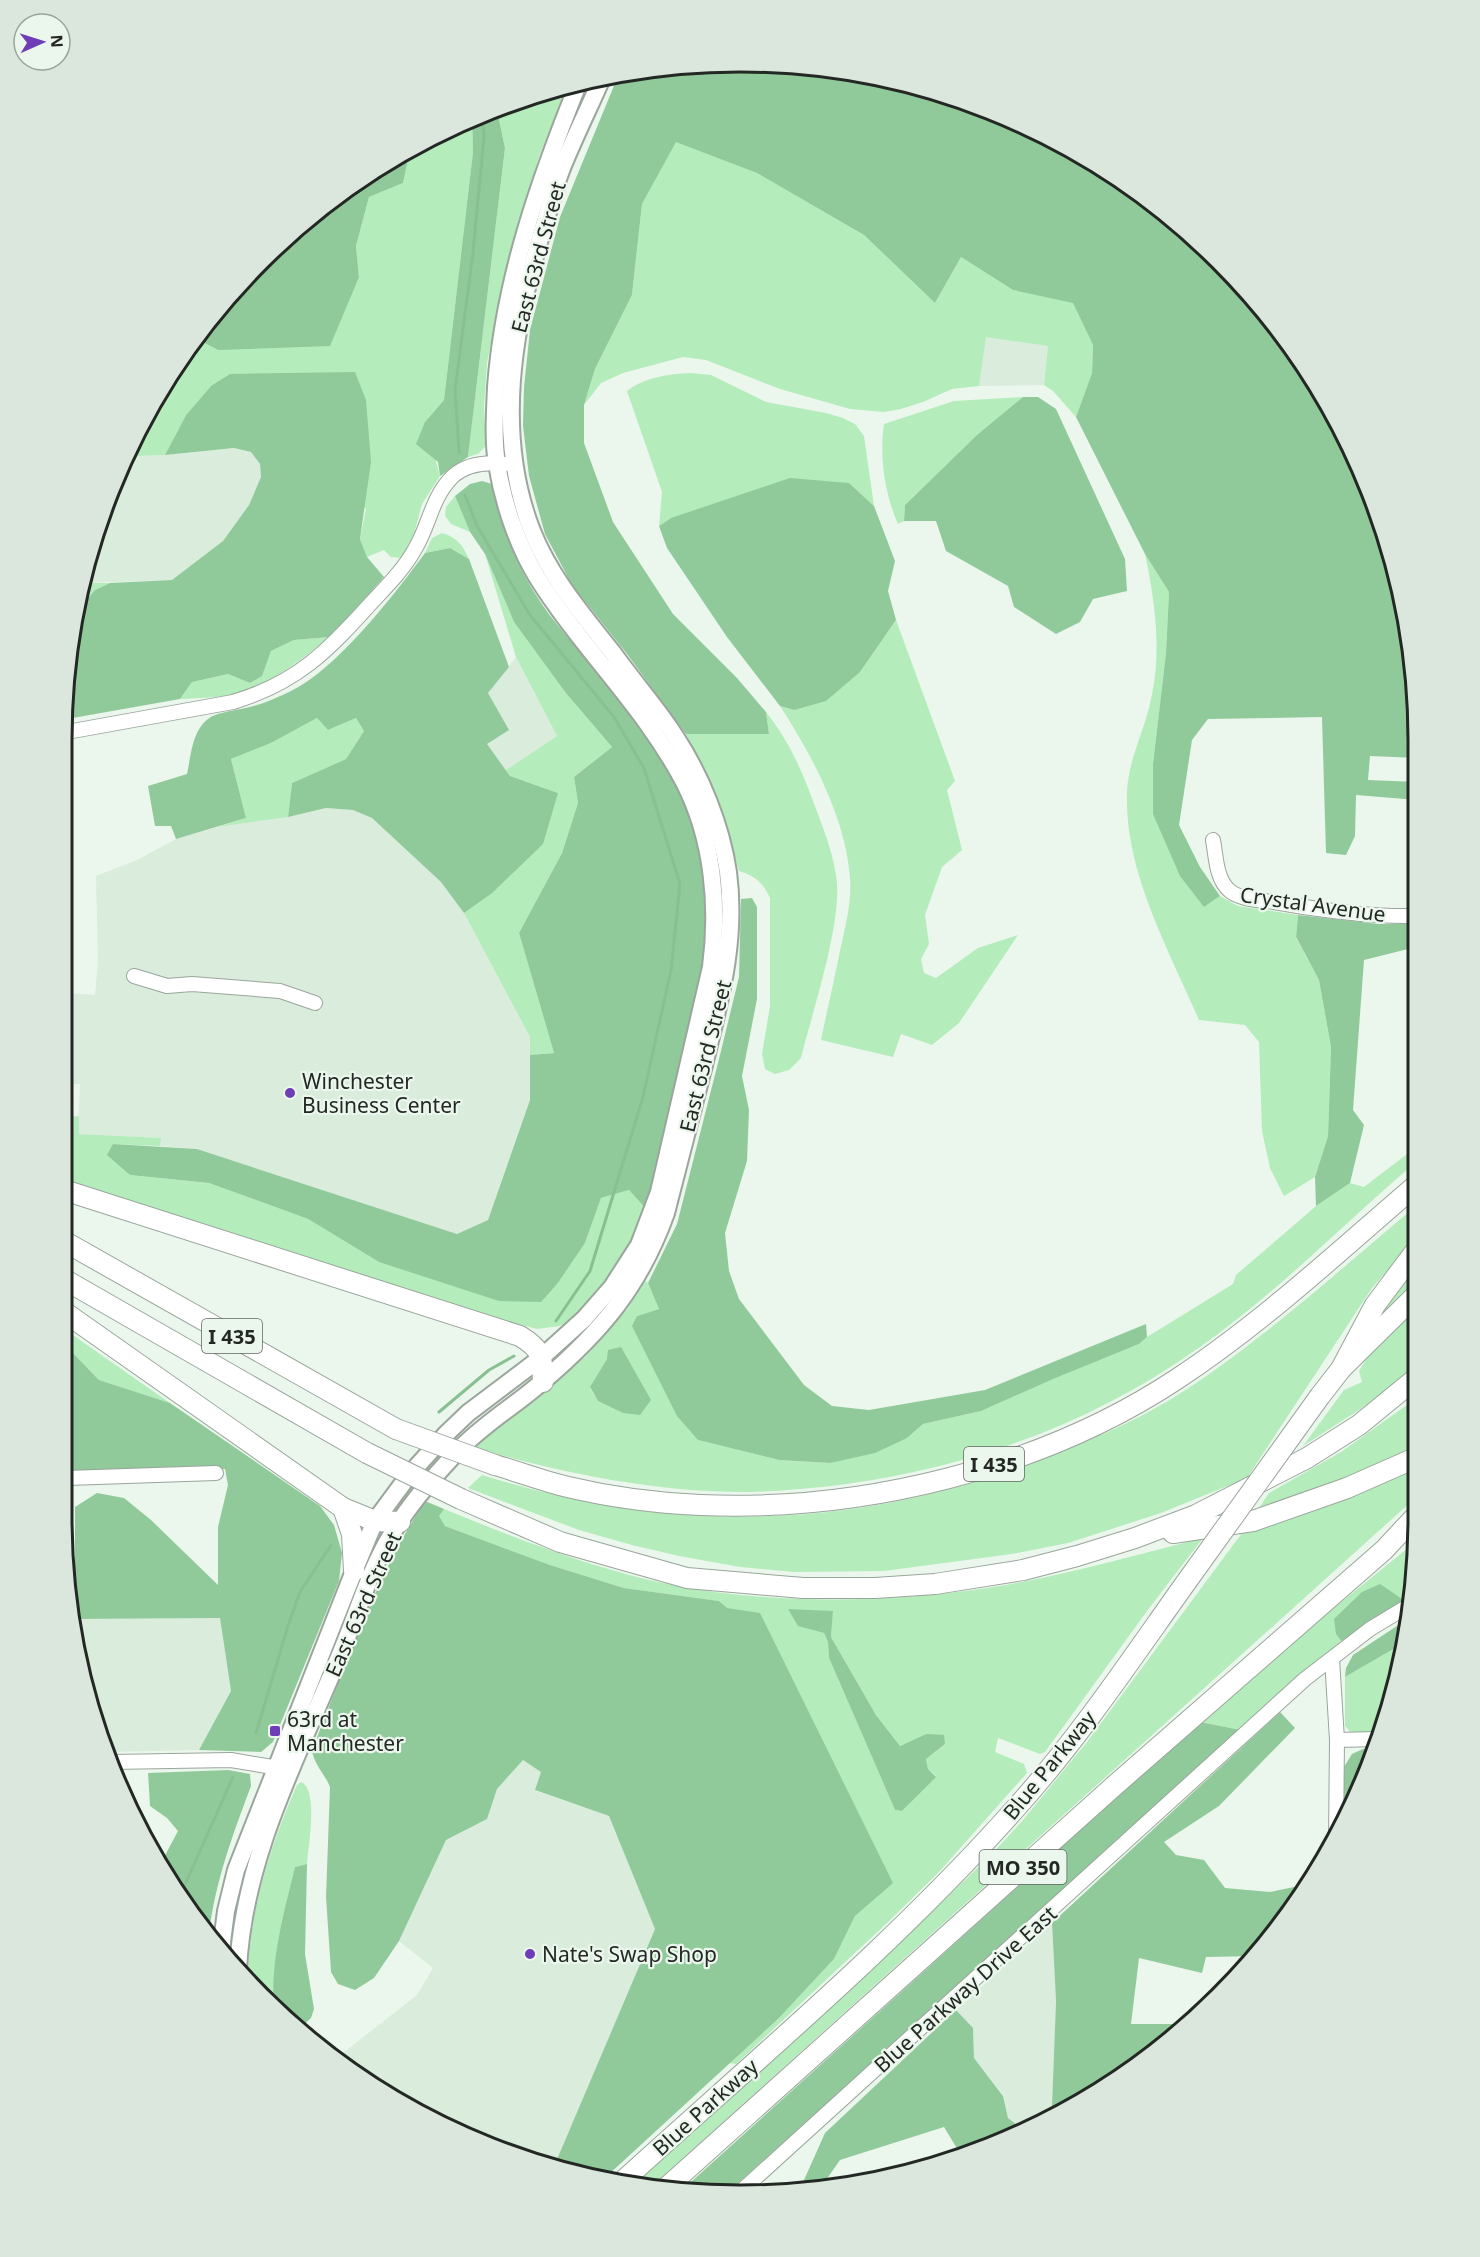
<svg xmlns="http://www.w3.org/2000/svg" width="1480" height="2257" font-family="'Noto Sans',sans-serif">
	<rect width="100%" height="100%" fill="#ebf7ec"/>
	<g fill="#daecdc">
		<polygon points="985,336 1048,346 1044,385 979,386"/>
		<polygon points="138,430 139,456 165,455 234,448 251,452 260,464 261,477 249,505 223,541 172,580 86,583 113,480"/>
		<polygon points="516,657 557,736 506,770 486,744 508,730 488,693"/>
		<polygon points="326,808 353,810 372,818 441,882 464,913 530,1037 530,1100 488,1220 457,1234 197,1149 160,1146 160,1138 78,1134 80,1084 67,1084 67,993 95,995 98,961 96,876 137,860 176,839 218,827 288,817"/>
		<polygon points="220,1618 231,1691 199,1750 106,1752 97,1735 71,1619"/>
		<polygon points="523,1760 542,1772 536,1791 609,1816 655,1929 558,2158 552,2165 522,2159 440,2125 334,2060 417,1995 433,1968 399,1941 446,1840 487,1819 497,1789"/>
		<polygon points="1052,1923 1056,2001 1052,2106 1056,2116 1025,2131 1008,2118 1003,2095 974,2058 973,2028 956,2010"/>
	</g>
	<g fill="#b4ecbc" fill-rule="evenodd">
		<polygon points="568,84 538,159 507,283 496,317 487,363 484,407 486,446 478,454 468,457 505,148 497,110"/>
		<polygon points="472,119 473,152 444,400 425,422 440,476 422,504 414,534 401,558 391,557 384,550 367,557 360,539 366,509 211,386 186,415 165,455 138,456 138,430 153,400 197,339 218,350 359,277 356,246 369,197 403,183 410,150 440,132"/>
		<polygon points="676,141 757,173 864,235 935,303 961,257 1013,290 1073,302 1093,345 1092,373 1076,417 1053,391 1044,385 1048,346 986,337 979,386 952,389 923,402 901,409 884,412 850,409 780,389 706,360 683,357 623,373 601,383 584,405 595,369 632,295 642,204"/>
		<path d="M691 373 711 375 766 402 826 413 843 418 855 424 864 436 874 506 849 483 671 518 659 526 662 492 627 391C645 377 669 374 691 373Z"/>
		<path d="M1023 397 978 434 905 505 904 521 898 524C885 495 879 456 884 424L954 401Z"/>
		<polygon points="455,496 470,532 451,524 445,516 446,507"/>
		<path d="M442 533C457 537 463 546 469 559L450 548 425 553 432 538Z"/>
		<polygon points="485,554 514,622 565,692 612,747 574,777 578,803 562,853 519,933 554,1053 530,1055 530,1037 464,913 491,894 558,793 510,776 506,770 557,736 516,657"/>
		<path d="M1145 554 1169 592 1166 653 1153 764 1204 907 1220 896 1238 906 1298 915 1296 938 1319 980 1331 1047 1328 1136 1315 1177 1284 1196 1270 1168 1262 1131 1259 1042 1245 1025 1199 1020C1168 948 1124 871 1127 792 1128 760 1145 730 1151 699 1162 652 1155 601 1145 554Z"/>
		<polygon points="86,583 110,583 95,590 79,609"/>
		<path d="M896 620 955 781 947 790 962 850 942 867 925 915 929 944 921 959 924 973 936 978 978 948 1018 935 959 1023 932 1045 901 1034 893 1057 821 1040C827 1011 834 981 840 951 845 927 852 903 850 878 846 819 812 755 780 706L794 710 860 672Z"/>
		<path d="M330 637C300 661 269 685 231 695 215 698 196 698 180 699L192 682 228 674 250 683 262 675 271 651 294 640Z"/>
		<path d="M766 712C787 738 802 770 813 801 822 825 832 849 836 875 844 918 812 1013 801 1058L789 1070 775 1074 765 1069 762 1054 770 1006V898C763 883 756 876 739 871L725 824 708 776 686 734H769Z"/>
		<polygon points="317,718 328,730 356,718 364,731 346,759 292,783 288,817 218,827 246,818 231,759 271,743"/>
		<polygon points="79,1116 79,1134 161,1138 160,1146 113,1144 130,1175 209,1183 308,1219 379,1262 541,1301 558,1283 585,1243 601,1198 629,1190 647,1210 632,1247 607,1283 579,1317 560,1326 537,1329 436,1302 67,1185 67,1117"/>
		<path d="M1415 1148V1163C1343 1224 1277 1293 1200 1347 1069 1441 908 1488 748 1492 662 1493 556 1473 474 1447L585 1357 628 1308 645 1281 648 1283 659 1309 637 1316 698 1440 779 1460 830 1463 907 1438 923 1424 981 1411 1052 1379 1139 1344 1147 1337 1233 1284 1236 1275 1316 1206 1350 1183 1364 1187ZM607 1359 623 1413 598 1401 590 1388Z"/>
		<path d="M1415 1207 1414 1240 1372 1288 1247 1478 1161 1513 1068 1543 1012 1554 884 1571 794 1572 740 1567 679 1556 632 1545 579 1530 468 1488 482 1475C677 1535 856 1531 1047 1457 1089 1441 1129 1424 1168 1401 1254 1348 1337 1272 1415 1207Z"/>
		<polygon points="1414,1264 1414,1281 1369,1329"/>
		<polygon points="1414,1305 1414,1368 1362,1408 1303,1446 1344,1390 1362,1382 1359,1371 1372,1350"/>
		<polygon points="67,1331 170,1403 99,1380 67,1347"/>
		<polygon points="1414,1400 1413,1451 1393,1461 1257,1511 1269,1493 1341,1452"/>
		<polygon points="1413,1466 1413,1500 653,2185 637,2182 883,1959 991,1855 1023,1820 1087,1742 1245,1529"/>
		<path d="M444 1509C510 1536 576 1562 645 1579 751 1605 880 1604 987 1588 1060 1577 1132 1556 1203 1538L1147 1611 1045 1752 1040 1754 998 1738 995 1752 1024 1764 1027 1773 939 1872 887 1923 736 2064 729 2063 779 2018 834 1959 855 1916 892 1882 726 1608 719 1601 624 1588 550 1565 445 1526 438 1516ZM833 1611 831 1637 876 1715 900 1746 926 1734 945 1744 926 1759 928 1769 936 1776 902 1811 895 1810 829 1658 828 1642 824 1633 804 1626Z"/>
		<polygon points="1413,1544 1413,1596 1336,1634 1341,1641 1241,1730 1200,1722 1282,1650"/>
		<polygon points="1402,1644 1379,1732 1351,1733 1345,1726 1345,1677"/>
		<path d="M301 1782C319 1789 308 1847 307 1864L295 1867 273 1992 274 2009 248 1982C248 1913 270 1847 297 1785Z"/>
	</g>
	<g fill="#91ca9a">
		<polygon points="695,63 828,67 958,97 1079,152 1187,230 1278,327 1349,440 1356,459 1351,459 1368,491 1395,565 1417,696 1417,758 1370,756 1368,780 1417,782 1417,800 1356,795 1355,836 1346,855 1326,853 1322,717 1208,719 1192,740 1179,825 1200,867 1220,896 1204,907 1180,876 1153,814 1153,764 1166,653 1169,592 1145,554 1076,417 1092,373 1093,345 1073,303 1013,290 961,257 935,303 864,235 757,173 676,142 642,204 632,295 595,369 584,405 584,443 613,522 673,614 737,678 766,712 769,734 686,734 627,654 572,585 545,534 529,476 523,426 524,387 530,330 560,217 618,76"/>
		<polygon points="497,110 505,148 468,457 440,476 438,462 416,444 425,422 444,400 473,152 472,119"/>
		<polygon points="410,150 403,183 369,197 356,246 359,277 330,346 218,350 197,339 230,293 327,202"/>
		<polygon points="355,372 366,400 371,462 360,539 367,557 384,577 330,637 294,640 271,651 262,676 250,683 228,674 192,682 180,699 67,719 67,651 79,609 95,590 110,583 172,580 223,541 249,505 261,477 260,464 251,452 234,448 165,455 186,415 211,386 230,374"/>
		<polygon points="1023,397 1038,397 1056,409 1125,559 1127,591 1093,599 1080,622 1056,634 1014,607 1008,586 946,551 936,521 904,521 905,505 978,434"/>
		<polygon points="790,478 849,483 874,506 895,561 888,591 896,620 860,672 826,701 794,710 780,706 727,637 667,548 659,526 671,518"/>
		<path d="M482 481 492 484C504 525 514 562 538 598 552 621 572 641 589 663 629 714 677 768 696 831 707 869 709 910 707 949L647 1210 629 1190 601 1198 585 1243 558 1283 541 1302 499 1301 379 1262 308 1219 209 1183 130 1175 107 1155 113 1144 197 1149 457 1234 488 1220 530 1100V1055L554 1053 519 933 562 853 578 803 574 777 612 747 565 692 514 622 485 554 470 532 455 496 470 484Z"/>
		<path d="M450 548 469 559 509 667 488 693 509 730 487 744 510 776 558 793 543 844 491 894 464 913 441 882 372 818 353 810 326 808 288 817 292 783 346 759 364 731 356 718 328 730 317 718 271 743 231 759 246 818 176 839 171 826H155L148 786 187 774C191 756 192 731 208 719 218 711 244 710 257 705 268 702 280 696 291 691 337 669 394 595 425 553Z"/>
		<polygon points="752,898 757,907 757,999 742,1076 749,1110 747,1161 725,1233 729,1271 739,1299 804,1385 832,1406 869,1410 985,1390 1146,1324 1147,1337 1139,1344 1053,1379 981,1411 923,1424 907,1438 875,1453 830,1463 779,1460 698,1440 677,1416 632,1326 637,1316 659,1309 648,1283 677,1224 720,1055 739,977 741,899"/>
		<polygon points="1298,915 1379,924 1416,924 1416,947 1364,960 1353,1110 1364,1125 1350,1183 1316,1206 1315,1177 1328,1136 1331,1047 1319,980 1296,937"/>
		<polygon points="67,1347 99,1380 170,1403 320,1506 334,1525 342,1553 339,1581 273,1742 261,1752 199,1750 231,1691 220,1618 71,1619 67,1606 67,1568 75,1567 75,1507 97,1493 124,1498 151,1520 218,1585 218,1527 228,1485 225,1469 67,1471"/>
		<polygon points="621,1347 651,1400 640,1415 623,1413 598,1401 590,1387 607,1359 608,1350"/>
		<path d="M425 1501 444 1509 439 1516 445 1526 550 1565 624 1588 719 1601 727 1608 760 1613 893 1883 855 1916 834 1959 779 2018 607 2176 552 2165 558 2157 655 1929 609 1816 535 1790 541 1772 523 1760 497 1789 487 1819 446 1840 399 1941 374 1978 355 1990 338 1984 331 1972 326 1897 330 1787C325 1774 314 1765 312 1750 346 1666 375 1577 425 1501Z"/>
		<polygon points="1380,1584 1405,1601 1341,1641 1336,1634 1334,1619 1362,1592"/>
		<polygon points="788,1609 833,1611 831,1637 876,1715 900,1746 926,1734 944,1735 945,1744 926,1759 928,1769 936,1777 902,1811 895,1810 829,1658 828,1642 824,1633 798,1626"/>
		<polygon points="1409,1618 1402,1644 1345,1677 1346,1668 1353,1655"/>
		<polygon points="1280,1712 1295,1728 1219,1806 1164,1842 1176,1855 1204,1860 1225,1888 1270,1892 1308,1884 1256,1956 1206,1957 1202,1973 1139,1958 1131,2024 1182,2024 1117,2081 1056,2116 1052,2106 1056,2001 1052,1923"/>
		<polygon points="1200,1722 1241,1730 727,2193 696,2194 681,2191"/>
		<polygon points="1363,1749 1374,1749 1367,1777 1344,1823 1344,1767 1352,1754"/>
		<path d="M228 1770 250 1774 251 1786C233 1834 215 1882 209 1934L176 1894 161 1863 178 1831 167 1818 150 1806 148 1773Z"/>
		<path d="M307 1864 305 1954 314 2009 311 2018 298 2030 274 2009C270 1961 284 1913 295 1867Z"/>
		<polygon points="956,2010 973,2028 974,2058 1003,2096 1008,2118 1025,2131 961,2155 944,2127 840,2160 819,2190 784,2191 804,2180 825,2133"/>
	</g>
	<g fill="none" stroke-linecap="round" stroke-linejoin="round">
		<g stroke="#88c091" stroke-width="3">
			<polyline points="459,453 455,390 473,253 484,136 482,116"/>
			<polyline points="465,495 477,526 530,615 614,717 644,768 680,884 671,970 643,1097 590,1271 556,1321"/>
			<polyline points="439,1412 489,1370 514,1356"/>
			<polyline points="256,1733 288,1626 300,1592 331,1545"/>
			<polyline points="179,1898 233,1777"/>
		</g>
		<g stroke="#9aa59c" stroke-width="16">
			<g id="minor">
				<path d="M67 732 233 702C297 683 328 651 372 602 388 585 404 569 415 549 430 524 431 498 453 476 468 463 487 462 505 464"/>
				<path d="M1213 840C1216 856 1216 880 1230 891 1241 900 1261 900 1274 902 1321 910 1368 917 1416 916"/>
				<polyline points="134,976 167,986 192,984 280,991 315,1003"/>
				<polyline points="67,1478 216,1473"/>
				<polyline points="1332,1659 1337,1740 1336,1840"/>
				<polyline points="1337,1740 1377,1739"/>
				<polyline points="111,1762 231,1760 284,1769"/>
				<polyline points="739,2193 1305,1679 1370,1629 1413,1603"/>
			</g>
		</g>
		<g stroke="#9aa59c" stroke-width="20">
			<g id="major">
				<path d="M221 1950 226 1911 236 1870 354 1571 375 1521 409 1475 446 1434 468 1413 542 1357 584 1319 612 1287 639 1245 659 1192 711 967C719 906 713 840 685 784 646 708 582 649 537 577 517 544 503 502 497 464 493 439 495 412 496 387 504 281 539 180 579 82"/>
				<path d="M238 1970C243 1859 297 1758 339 1657 357 1616 369 1570 393 1532 411 1502 434 1476 458 1451 483 1424 515 1406 542 1382 601 1332 640 1286 666 1213 679 1164 691 1114 704 1065 720 1000 737 940 728 872 721 825 701 776 675 736 657 708 633 681 613 653 583 615 550 577 532 531 494 434 513 328 542 232 549 211 554 188 562 168 574 138 589 108 602 78"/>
			</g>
		</g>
		<g stroke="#9aa59c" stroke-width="22">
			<g id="highway">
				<path d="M67 1191 520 1336C543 1350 542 1357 543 1382"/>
				<polyline points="67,1243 396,1429"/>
				<polyline points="67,1281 367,1453"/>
				<polyline points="67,1314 343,1508 375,1521 400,1522"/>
				<polyline points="1341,1369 1375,1305 1414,1253"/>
				<polyline points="1320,1396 1341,1369 1414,1297"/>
				<path d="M495 1465C519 1472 543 1481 568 1487 610 1497 657 1503 700 1505 861 1512 1041 1469 1177 1379 1262 1323 1337 1253 1415 1186"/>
				<polyline points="461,1499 560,1542 687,1578 803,1588 875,1588 935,1584 1023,1570 1077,1556 1135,1538 1196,1515 1307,1458 1359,1425 1414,1380"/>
				<polyline points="343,1508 352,1534 354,1571"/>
				<polyline points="1173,1533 1253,1521 1347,1488 1413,1459"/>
				<path d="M624 2180C757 2059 896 1943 1015 1809 1079 1738 1132 1658 1187 1581"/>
				<polyline points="666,2188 1114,1786 1384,1550 1413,1519"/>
			</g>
		</g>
		<use href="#minor" stroke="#fff" stroke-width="14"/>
		<use href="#major" stroke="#fff" stroke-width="16"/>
		<use href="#highway" stroke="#fff" stroke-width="20"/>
		<g stroke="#9aa59c" stroke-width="22" stroke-linecap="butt">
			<g id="highway-bridge">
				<polyline points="396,1429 495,1465"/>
				<polyline points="367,1453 461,1499"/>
				<polyline points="1187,1581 1320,1396"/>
			</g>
		</g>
		<use href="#highway-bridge" stroke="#fff" stroke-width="20"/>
	</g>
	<g fill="#6f3db5" stroke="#ebf7ec" stroke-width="2">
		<circle cx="290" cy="1093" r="6"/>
		<rect x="269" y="1725" width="12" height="12" rx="3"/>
		<circle cx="530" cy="1954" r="6"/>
	</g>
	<g text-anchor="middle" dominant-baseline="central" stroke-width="4.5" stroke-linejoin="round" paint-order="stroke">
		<g fill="#ebf7ec" stroke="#606660" stroke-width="1.5">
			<rect x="202" y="1319" width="60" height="34" rx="4.5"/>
			<rect x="964" y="1447" width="60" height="34" rx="4.5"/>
			<rect x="979.5" y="1850" width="87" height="34" rx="4.5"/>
		</g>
		<g font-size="20" font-weight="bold" fill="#242824">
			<text x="232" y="1336">I 435</text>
			<text x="994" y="1464">I 435</text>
			<text x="1023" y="1867">MO 350</text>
		</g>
		<g font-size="21" fill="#242824" stroke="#ebf7ec">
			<text transform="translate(538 257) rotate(-75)">East 63rd Street</text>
			<text transform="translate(1313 904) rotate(8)">Crystal Avenue</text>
			<text transform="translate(705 1056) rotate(-76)">East 63rd Street</text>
			<text transform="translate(363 1604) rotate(-66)">East 63rd Street</text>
			<text transform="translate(1049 1765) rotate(-51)">Blue Parkway</text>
			<text transform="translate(965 1989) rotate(-42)">Blue Parkway Drive East</text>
			<text transform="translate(705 2107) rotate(-42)">Blue Parkway</text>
		</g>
		<g font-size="21" fill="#242824" stroke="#ebf7ec" text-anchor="start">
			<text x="302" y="1081">Winchester<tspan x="302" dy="24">Business Center</tspan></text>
			<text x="287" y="1719">63rd at<tspan x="287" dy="24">Manchester</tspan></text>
			<text x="542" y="1954">Nate's Swap Shop</text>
		</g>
	</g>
	<path d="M0 0H1480V2257H0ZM740 72H740A668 668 0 0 1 1408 740V1517A668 668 0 0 1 740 2185H740A668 668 0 0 1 72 1517V740A668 668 0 0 1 740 72Z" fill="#dbe6dc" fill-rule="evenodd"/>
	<path fill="none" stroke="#242824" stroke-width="3" d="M740 72H740A668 668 0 0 1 1408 740V1517A668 668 0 0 1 740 2185H740A668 668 0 0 1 72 1517V740A668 668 0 0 1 740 72Z"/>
	<g transform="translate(42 42) rotate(87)"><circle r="28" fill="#ebf7ec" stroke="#9ba49c" stroke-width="1.5"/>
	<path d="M0-4.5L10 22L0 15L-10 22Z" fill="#6f3db5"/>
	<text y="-9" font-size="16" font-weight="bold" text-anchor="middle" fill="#242824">N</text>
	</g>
</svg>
